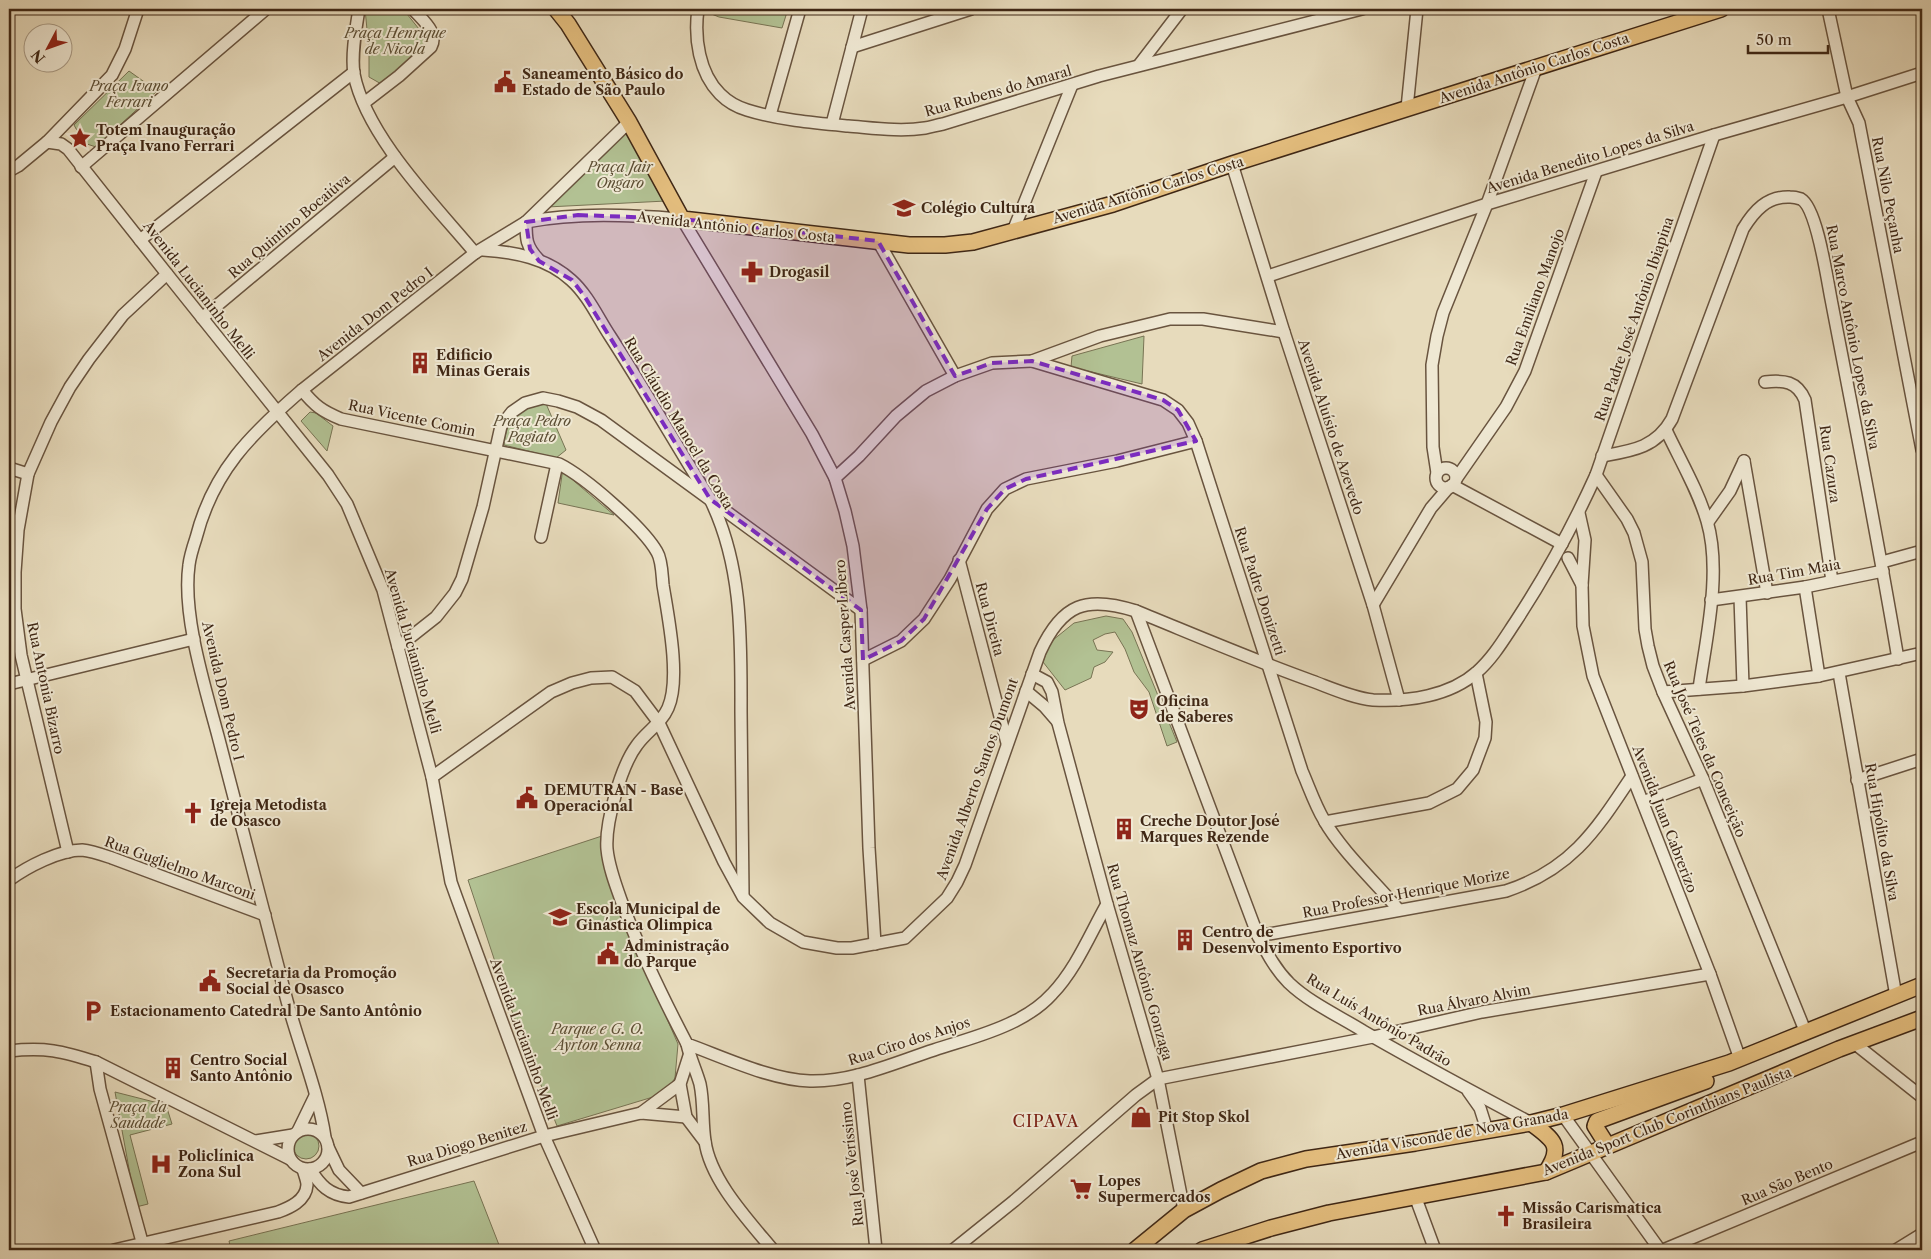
<svg xmlns="http://www.w3.org/2000/svg" width="1931" height="1259" font-family="'Libre Caslon Text',serif">
	<rect width="100%" height="100%" fill="#e7dbbc"/>
	<filter id="stains"><feTurbulence type="fractalNoise" baseFrequency=".004" numOctaves="4"/><feColorMatrix values="0 0 0 0 .2 0 0 0 0 .09 0 0 0 0 .02 0 0 0 .5 -.17"/></filter>
	<radialGradient id="worn" r=".72"><stop offset=".6" stop-color="#630" stop-opacity="0"/><stop offset="1" stop-color="#630" stop-opacity=".3"/></radialGradient>
	<g fill="#b2c193" stroke="#787454">
		<polygon points="365,9 403,9 427,39 426,46 383,85 369,77 369,50"/>
		<polygon points="710,9 788,9 782,28 719,17 709,13"/>
		<polygon points="129,71 157,91 96,147 84,143 74,125"/>
		<polygon points="628,130 666,201 547,207"/>
		<polygon points="1144,336 1142,384 1071,367 1072,356"/>
		<path d="M544 399 566 450 556 458 504 445C507 414 519 413 544 399Z"/>
		<polygon points="310,412 316,413 333,426 327,451 301,421"/>
		<polygon points="563,468 574,481 614,515 558,503"/>
		<polygon points="1106,616 1123,619 1132,632 1177,742 1167,746 1149,692 1134,672 1125,649 1115,632 1105,634 1093,640 1097,650 1113,652 1105,662 1094,667 1091,678 1065,690 1043,662 1047,650 1053,640 1074,623"/>
		<polygon points="608,834 605,852 657,996 678,1044 675,1078 668,1088 653,1097 557,1126 508,1001 468,880"/>
		<polygon points="115,1092 166,1105 172,1124 130,1135 148,1204 136,1207"/>
		<circle cx="306" cy="1146" r="13"/>
		<polygon points="474,1181 501,1250 231,1250 229,1241"/>
	</g>
	<g fill="none" stroke-linecap="round" stroke-linejoin="round">
		<g stroke="#69543f" stroke-width="14">
			<g id="minor">
				<path d="M359 9C356 28 351 55 354 74 366 136 435 205 475 253"/>
				<path d="M698 9C694 38 699 73 720 94 728 102 737 107 747 110 779 120 815 123 848 126 873 128 900 132 925 128 931 127 937 125 943 124L1099 76 1362 9"/>
				<polyline points="1828,9 1847,97 1859,123 1922,450"/>
				<polyline points="852,47 971,9"/>
				<polyline points="1139,65 1182,9"/>
				<path d="M364 103 399 76 431 47C439 32 422 20 413 9"/>
				<polyline points="1407,108 1417,9"/>
				<polyline points="770,115 800,9"/>
				<polyline points="832,124 862,9"/>
				<polyline points="47,142 112,75 125,49 138,9"/>
				<polyline points="1232,164 1284,332 1373,605 1399,700"/>
				<polyline points="81,167 266,9"/>
				<polyline points="9,171 18,166 47,142 61,144 68,149 167,274 328,475 347,504 383,590 432,777 451,882 456,896 544,1136 595,1250"/>
				<path d="M526 222C577 212 630 215 682 219L812 434 835 478 845 511 853 546 861 610 869 848 875 944"/>
				<path d="M526 222C526 239 526 246 538 259"/>
				<polyline points="1013,231 1072,85"/>
				<polyline points="140,240 354,72"/>
				<polyline points="878,241 955,376"/>
				<path d="M483 250C515 252 547 258 571 280 588 295 598 318 610 336 645 390 676 445 710 499 743 566 741 639 741 712 742 773 742 834 743 895"/>
				<polyline points="1268,276 1487,204 1714,135 1847,97 1922,73"/>
				<polyline points="202,318 395,157"/>
				<path d="M1032 361 1163 400 1178 410 1188 423 1196 441 1302 771C1309 787 1315 805 1324 820 1340 849 1376 883 1398 909"/>
				<path d="M1765 382C1784 380 1797 381 1805 400L1832 581"/>
				<path d="M302 390C315 406 322 411 341 419L559 464C585 477 643 527 657 552 662 560 662 575 663 585 668 616 681 679 668 708 661 724 647 731 637 745 621 766 605 823 607 849 609 870 618 891 625 911 643 957 664 1000 687 1044 723 1057 771 1080 810 1081 853 1082 894 1063 934 1050 961 1041 990 1034 1015 1021 1029 1014 1042 1005 1052 994 1076 969 1090 934 1107 904"/>
				<path d="M1666 430C1680 460 1698 490 1707 521 1722 572 1706 638 1699 689"/>
				<path d="M1602 456C1631 451 1656 448 1672 419L1743 229C1754 211 1767 196 1790 197 1793 197 1798 198 1801 199 1817 208 1827 279 1831 299 1854 419 1878 539 1898 659"/>
				<polyline points="1744,461 1767,593"/>
				<polyline points="9,468 28,474"/>
				<circle cx="1446" cy="478" r="10"/>
				<polyline points="1437,473 1433,447 1432,365 1437,336 1443,313 1487,204 1536,68"/>
				<polyline points="1596,475 1627,519 1634,533 1642,562 1645,629 1648,646 1653,666 1663,692 1703,779 1806,1033"/>
				<polyline points="835,478 859,456 896,416 926,391 955,376 992,363 1032,361 1100,336 1170,319 1203,319 1284,332"/>
				<polyline points="1456,479 1506,407 1525,371 1596,172"/>
				<polyline points="1452,485 1562,544"/>
				<polyline points="1579,513 1585,540 1582,585 1583,626 1593,676 1710,974 1740,1059"/>
				<polyline points="1708,522 1730,491 1744,461"/>
				<polyline points="541,537 557,464"/>
				<polyline points="1568,558 1582,585"/>
				<polyline points="959,560 1007,743"/>
				<polyline points="1882,562 1922,551"/>
				<polyline points="1805,587 1819,676"/>
				<polyline points="1740,597 1743,686"/>
				<polyline points="1711,600 1805,587 1883,571"/>
				<polyline points="1373,605 1431,508 1449,487"/>
				<path d="M1136 611 1258 936C1267 953 1275 969 1289 983 1310 1003 1339 1016 1363 1031 1418 1063 1475 1093 1531 1123"/>
				<polyline points="398,647 436,617 455,593 462,579 483,507 501,426 512,412 525,403 543,398 558,401 577,407 601,420 861,610"/>
				<polyline points="863,660 901,641 924,619 950,579 987,509 1005,489 1026,479 1117,461 1196,441"/>
				<polyline points="1839,673 1896,996"/>
				<polyline points="1032,674 1047,682 1052,692 1058,723 1107,904 1158,1079 1184,1210"/>
				<polyline points="9,684 194,639"/>
				<polyline points="1026,691 1044,706 1057,721"/>
				<polyline points="1663,692 1743,686 1819,676 1922,653"/>
				<path d="M432 777 551 692 572 683 591 678 612 677 635 691 659 723 724 862 743 897 770 923 803 942 837 948H852L905 938 947 898 957 882 965 865 1040 652C1062 604 1086 595 1136 611 1195 635 1253 660 1312 681 1331 688 1353 698 1373 700 1408 702 1450 696 1477 672 1493 658 1504 639 1516 621 1546 575 1573 526 1596 475L1714 135"/>
				<polyline points="1857,780 1922,759"/>
				<polyline points="1643,802 1703,779"/>
				<polyline points="1325,822 1429,803 1457,789 1473,770 1485,738 1486,722 1476,673"/>
				<polyline points="68,852 21,655 15,609 15,572 18,530 28,474 51,422 70,387 89,359 123,315 167,274"/>
				<path d="M9 880C27 867 59 850 82 850 92 851 103 855 112 858L265 915"/>
				<path d="M1258 936 1506 891C1572 869 1596 830 1632 776"/>
				<polyline points="1854,1043 1922,1097"/>
				<path d="M687 1044C690 1058 696 1070 700 1084 704 1103 702 1122 705 1141 710 1180 749 1221 773 1250"/>
				<path d="M9 1051C45 1047 62 1051 96 1062L290 1159"/>
				<polyline points="689,1056 680,1084 686,1117 705,1142"/>
				<polyline points="96,1062 100,1089 144,1249"/>
				<polyline points="858,1075 876,1250"/>
				<polyline points="1468,1091 1480,1108 1487,1130"/>
				<polyline points="641,1113 680,1084"/>
				<polyline points="1563,1115 1660,1250"/>
				<circle cx="308" cy="1149" r="20"/>
				<polyline points="298,1131 315,1096"/>
				<path d="M325 1137C318 1091 298 1043 286 997 263 910 240 823 218 736 205 687 182 615 189 565 190 556 193 547 196 538 213 471 251 434 302 390L475 253 526 222 629 122"/>
				<polyline points="256,1141 293,1135"/>
				<polyline points="328,1147 339,1170 361,1193"/>
				<path d="M310 1169C320 1185 329 1195 349 1197L544 1136 641 1113 686 1117"/>
				<polyline points="1415,1196 1435,1250"/>
				<path d="M114 1250 278 1212C289 1208 306 1201 307 1185 307 1180 304 1174 303 1169"/>
				<polyline points="953,1250 1014,1201 1136,1095 1158,1079 1373,1037 1482,1012 1710,974"/>
				<polyline points="1663,1250 1922,1142"/>
				<polyline points="1896,1250 1922,1234"/>
			</g>
		</g>
		<g stroke="#3f2715" stroke-width="18">
			<g id="major">
				<polyline points="556,9 568,24 629,122 682,219 909,245 945,245 973,242 1113,204 1232,164 1721,9"/>
				<path d="M1531 1123C1553 1139 1564 1146 1546 1172"/>
				<polyline points="1607,1145 1595,1126 1597,1121 1706,1081"/>
				<polyline points="1135,1250 1184,1210 1221,1190 1261,1171 1306,1159 1415,1143 1531,1123 1563,1115 1729,1063 1922,985"/>
				<polyline points="1202,1250 1271,1228 1329,1213 1546,1172 1839,1049 1922,1018"/>
			</g>
		</g>
		<use href="#minor" stroke="#efe8d3" stroke-width="11"/>
		<use href="#major" stroke="#e4be7e" stroke-width="15"/>
	</g>
	<path fill="#7b2cbf" fill-opacity="0.2" stroke="#7b2cbf" stroke-width="4" stroke-dasharray="10 6" stroke-linejoin="round" d="M578 215 682 219 878 241 955 376 992 363 1032 361 1163 400 1178 410 1196 441 1026 479 1005 489 987 509 924 619 901 641 863 660 861 610 710 499 585 297 572 280 539 261 530 249 526 222Z"/>
	<defs>
		<g id="civic-bare" transform="scale(1.725)"><path d="M-.6-6.5H3V-4.5H.6V-3L4-1V1h2V6H-6V1h2V-1L-.6-3ZM-1.2 2.5V6h2.4V2.5Z" fill="#8f2418" stroke="#efe8d3" stroke-width="2.5" paint-order="stroke"/></g>
		<g id="sight-bare" transform="scale(1.725)"><path d="M0-6L1.8-2.2L6-1.7L2.9 1.2L3.7 5.4L0 3.3L-3.7 5.4L-2.9 1.2L-6-1.7L-1.8-2.2Z" fill="#8f2418" stroke="#efe8d3" stroke-width="2.5" paint-order="stroke"/></g>
		<g id="school-bare" transform="scale(1.725)"><path d="M0-5L7-2L0 1L-7-2ZM-4 1L0 2.5L4 1V4Q0 6-4 4Z" fill="#8f2418" stroke="#efe8d3" stroke-width="2.5" paint-order="stroke"/></g>
		<g id="pharmacy-bare" transform="scale(1.725)"><path d="M-2-6h4v4h4v4h-4v4h-4v-4h-4v-4h4Z" fill="#8f2418" stroke="#efe8d3" stroke-width="2.5" paint-order="stroke"/></g>
		<g id="building-bare" transform="scale(1.725)"><path d="M-4-6H4V6H1V3H-1V6H-4ZM-2.5-4.3h1.7v1.8h-1.7ZM.8-4.3h1.7v1.8H.8ZM-2.5-1h1.7V.8h-1.7ZM.8-1h1.7V.8H.8Z" fill="#8f2418" stroke="#efe8d3" stroke-width="2.5" paint-order="stroke"/></g>
		<g id="theatre-bare" transform="scale(1.725)"><path d="M-5-5.5Q0-4 5-5.5V0Q5 5 0 6Q-5 5-5 0ZM-3.3-2.5H-1v1.5H-3.3ZM1-2.5H3.3v1.5H1ZM-2.8 1Q0 5.5 2.8 1Z" fill="#8f2418" stroke="#efe8d3" stroke-width="2.5" paint-order="stroke"/></g>
		<g id="church-bare" transform="scale(1.725)"><path d="M-1.2-6h2.4v3.5h3.3v2.4h-3.3V6h-2.4V-.1h-3.3v-2.4h3.3Z" fill="#8f2418" stroke="#efe8d3" stroke-width="2.5" paint-order="stroke"/></g>
		<g id="parking-bare" transform="scale(1.725)"><path d="M-3.5-5.5H1a3.5 3.5 0 0 1 0 7H-1V5.5H-3.5ZM-1-3.4V-.6H.8a1.4 1.4 0 0 0 0-2.8Z" fill="#8f2418" stroke="#efe8d3" stroke-width="2.5" paint-order="stroke"/></g>
		<g id="shop-bare" transform="scale(1.725)"><path d="M-5-2.5h2.3a2.7 3.5 0 0 1 5.4 0H5L5.5 6h-11ZM-1.5-2.5h3a1.5 2.3 0 0 0-3 0Z" fill="#8f2418" stroke="#efe8d3" stroke-width="2.5" paint-order="stroke"/></g>
		<g id="hospital-bare" transform="scale(1.725)"><path d="M-5-5h3v3.5h4V-5h3V5h-3V1.5h-4V5h-3Z" fill="#8f2418" stroke="#efe8d3" stroke-width="2.5" paint-order="stroke"/></g>
		<g id="supermarket-bare" transform="scale(1.725)"><path d="M-6-5.5h2.5l.6 2H6L4.5 2H-2.5L-4.4-4H-6ZM-1.5 3.2a1.3 1.3 0 1 0 .1 0ZM3 3.2a1.3 1.3 0 1 0 .1 0Z" fill="#8f2418" stroke="#efe8d3" stroke-width="2.5" paint-order="stroke"/></g>
	</defs>
	<g fill-rule="evenodd">
		<use href="#civic-bare" x="505" y="82"/>
		<use href="#sight-bare" x="80" y="138"/>
		<use href="#school-bare" x="904" y="208"/>
		<use href="#pharmacy-bare" x="752" y="272"/>
		<use href="#building-bare" x="420" y="363"/>
		<use href="#theatre-bare" x="1139" y="709"/>
		<use href="#civic-bare" x="527" y="798"/>
		<use href="#church-bare" x="193" y="813"/>
		<use href="#building-bare" x="1124" y="829"/>
		<use href="#school-bare" x="560" y="917"/>
		<use href="#building-bare" x="1185" y="940"/>
		<use href="#civic-bare" x="608" y="954"/>
		<use href="#civic-bare" x="210" y="981"/>
		<use href="#parking-bare" x="93" y="1011"/>
		<use href="#building-bare" x="173" y="1068"/>
		<use href="#shop-bare" x="1141" y="1117"/>
		<use href="#hospital-bare" x="161" y="1164"/>
		<use href="#supermarket-bare" x="1081" y="1189"/>
		<use href="#church-bare" x="1506" y="1216"/>
	</g>
	<g text-anchor="middle" dominant-baseline="central" stroke-width="4" stroke-linejoin="round" paint-order="stroke">
		<g font-size="14" font-style="italic" fill="#5c4e34" stroke="#efe8d3">
			<text x="395" y="33">Praça Henrique<tspan x="395" dy="16">de Nicola</tspan></text>
			<text x="129" y="86">Praça Ivano<tspan x="129" dy="16">Ferrari</tspan></text>
			<text x="620" y="167">Praça Jair<tspan x="620" dy="16">Ongaro</tspan></text>
			<text x="532" y="421">Praça Pedro<tspan x="532" dy="16">Pagiato</tspan></text>
			<text x="598" y="1029">Parque e G. O.<tspan x="598" dy="16">Ayrton Senna</tspan></text>
			<text x="138" y="1107">Praça da<tspan x="138" dy="16">Saudade</tspan></text>
		</g>
		<g font-size="14" fill="#3f2715" stroke="#efe8d3">
			<text transform="translate(1534 68) rotate(-18)">Avenida Antônio Carlos Costa</text>
			<text transform="translate(998 91) rotate(-16)">Rua Rubens do Amaral</text>
			<text transform="translate(1590 157) rotate(-17)">Avenida Benedito Lopes da Silva</text>
			<text transform="translate(1148 190) rotate(-17)">Avenida Antônio Carlos Costa</text>
			<text transform="translate(1888 195) rotate(79)">Rua Nilo Peçanha</text>
			<text transform="translate(289 226) rotate(-40)">Rua Quintino Bocaiúva</text>
			<text transform="translate(736 227) rotate(6)">Avenida Antônio Carlos Costa</text>
			<text transform="translate(199 290) rotate(52)">Avenida Lucianinho Melli</text>
			<text transform="translate(1535 297) rotate(-70)">Rua Emiliano Manojo</text>
			<text transform="translate(375 314) rotate(-38)">Avenida Dom Pedro I</text>
			<text transform="translate(1634 319) rotate(-71)">Rua Padre José Antônio Ibiapina</text>
			<text transform="translate(1853 337) rotate(79)">Rua Marco Antônio Lopes da Silva</text>
			<text transform="translate(412 418) rotate(12)">Rua Vicente Comin</text>
			<text transform="translate(679 423) rotate(59)">Rua Cláudio Manoel da Costa</text>
			<text transform="translate(1331 427) rotate(72)">Avenida Aluísio de Azevedo</text>
			<text transform="translate(1830 464) rotate(82)">Rua Cazuza</text>
			<text transform="translate(1794 572) rotate(-10)">Rua Tim Maia</text>
			<text transform="translate(1260 591) rotate(72)">Rua Padre Donizetti</text>
			<text transform="translate(990 619) rotate(75)">Rua Direita</text>
			<text transform="translate(845 635) rotate(-94)">Avenida Casper Líbero</text>
			<text transform="translate(413 651) rotate(74)">Avenida Lucianinho Melli</text>
			<text transform="translate(46 688) rotate(78)">Rua Antonia Bizarro</text>
			<text transform="translate(223 691) rotate(77)">Avenida Dom Pedro I</text>
			<text transform="translate(1705 749) rotate(67)">Rua José Teles da Conceição</text>
			<text transform="translate(977 779) rotate(-70)">Avenida Alberto Santos Dumont</text>
			<text transform="translate(1665 819) rotate(69)">Avenida Juan Cabrerizo</text>
			<text transform="translate(1882 832) rotate(80)">Rua Hipólito da Silva</text>
			<text transform="translate(180 868) rotate(20)">Rua Guglielmo Marconi</text>
			<text transform="translate(1406 893) rotate(-11)">Rua Professor Henrique Morize</text>
			<text transform="translate(1140 962) rotate(74)">Rua Thomaz Antônio Gonzaga</text>
			<text transform="translate(1474 1000) rotate(-11)">Rua Álvaro Alvim</text>
			<text transform="translate(1379 1020) rotate(31)">Rua Luís Antônio Padrão</text>
			<text transform="translate(524 1039) rotate(70)">Avenida Lucianinho Melli</text>
			<text transform="translate(909 1041) rotate(-18)">Rua Ciro dos Anjos</text>
			<text transform="translate(1667 1121) rotate(-22)">Avenida Sport Club Corinthians Paulista</text>
			<text transform="translate(1452 1134) rotate(-10)">Avenida Visconde de Nova Granada</text>
			<text transform="translate(467 1144) rotate(-17)">Rua Diogo Benitez</text>
			<text transform="translate(852 1164) rotate(-96)">Rua José Veríssimo</text>
			<text transform="translate(1787 1182) rotate(-23)">Rua São Bento</text>
		</g>
		<g font-size="14" font-weight="bold" fill="#3f2715" stroke="#efe8d3" text-anchor="start">
			<text x="522" y="74">Saneamento Básico do<tspan x="522" dy="16">Estado de São Paulo</tspan></text>
			<text x="96" y="130">Totem Inauguração<tspan x="96" dy="16">Praça Ivano Ferrari</tspan></text>
			<text x="921" y="208">Colégio Cultura</text>
			<text x="769" y="272">Drogasil</text>
			<text x="436" y="355">Edificio<tspan x="436" dy="16">Minas Gerais</tspan></text>
			<text x="1156" y="701">Oficina<tspan x="1156" dy="16">de Saberes</tspan></text>
			<text x="544" y="790">DEMUTRAN - Base<tspan x="544" dy="16">Operacional</tspan></text>
			<text x="210" y="805">Igreja Metodista<tspan x="210" dy="16">de Osasco</tspan></text>
			<text x="1140" y="821">Creche Doutor José<tspan x="1140" dy="16">Marques Rezende</tspan></text>
			<text x="576" y="909">Escola Municipal de<tspan x="576" dy="16">Ginástica Olimpica</tspan></text>
			<text x="1202" y="932">Centro de<tspan x="1202" dy="16">Desenvolvimento Esportivo</tspan></text>
			<text x="624" y="946">Administração<tspan x="624" dy="16">do Parque</tspan></text>
			<text x="226" y="973">Secretaria da Promoção<tspan x="226" dy="16">Social de Osasco</tspan></text>
			<text x="110" y="1011">Estacionamento Catedral De Santo Antônio</text>
			<text x="190" y="1060">Centro Social<tspan x="190" dy="16">Santo Antônio</tspan></text>
			<text x="1158" y="1117">Pit Stop Skol</text>
			<text x="178" y="1156">Policlínica<tspan x="178" dy="16">Zona Sul</tspan></text>
			<text x="1098" y="1181">Lopes<tspan x="1098" dy="16">Supermercados</tspan></text>
			<text x="1522" y="1208">Missão Carismatica<tspan x="1522" dy="16">Brasileira</tspan></text>
		</g>
		<g font-size="16" letter-spacing="1" fill="#7a1f14" stroke="#efe8d3">
			<text x="1046" y="1121">CIPAVA</text>
		</g>
	</g>
	<rect width="1931" height="1259" fill="none" stroke="#e7dbbc" stroke-width="30"/>
	<rect x="10" y="10" width="1911" height="1239" fill="none" stroke="#3f2715" stroke-width="2.5"/>
	<rect x="15" y="15" width="1901" height="1229" fill="none" stroke="#3f2715"/>
	<g transform="translate(48 48) rotate(229)"><circle r="24" fill="#efe8d3" stroke="#a99b87"/>
	<path d="M0-4L9 19L0 12L-9 19Z" fill="#8f2418"/>
	<text y="-8" font-size="14" font-weight="bold" text-anchor="middle" fill="#3f2715">N</text>
	</g>
	<path d="M1748 45v8h80v-8" fill="none" stroke="#3f2715" stroke-width="2.5"/>
	<text x="1756" y="45" font-size="15" fill="#3f2715" stroke="#efe8d3" stroke-width="4" paint-order="stroke">50 m</text>
	<rect width="100%" height="100%" filter="url(#stains)"/>
	<rect width="100%" height="100%" fill="url(#worn)"/>
</svg>
